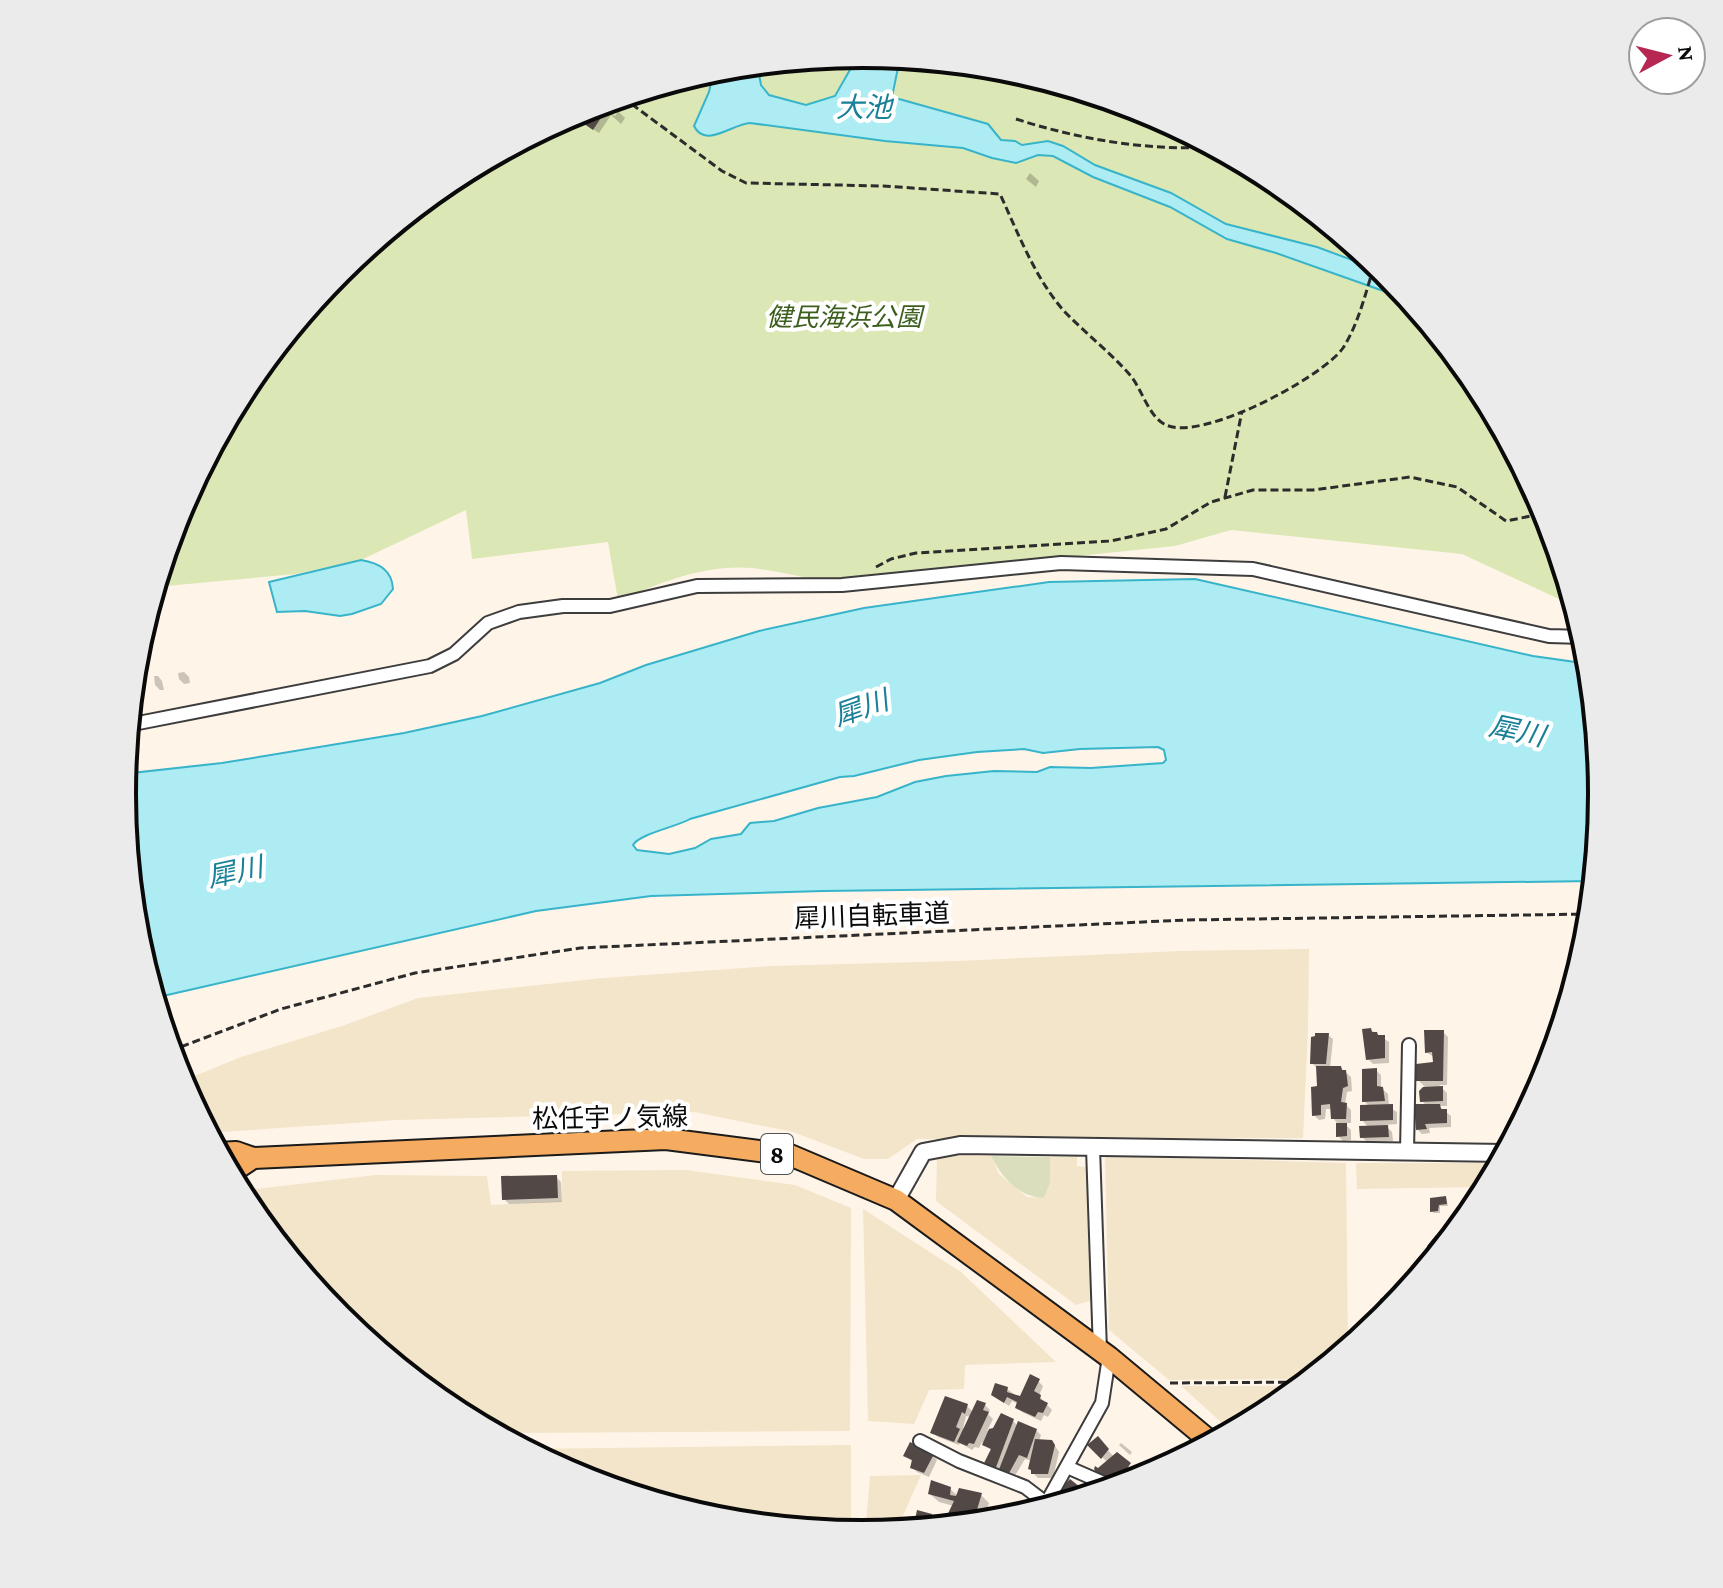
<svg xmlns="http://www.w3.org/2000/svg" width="1723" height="1588" font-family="'Crimson Pro','Noto Sans JP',serif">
	<rect width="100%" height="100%" fill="#fff4e8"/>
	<g fill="#f3e5ca">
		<polygon points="1309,949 1308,1029 1303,1138 917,1139 888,1159 864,1159 793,1132 694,1112 397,1120 208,1133 180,1082 241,1057 345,1025 418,998 603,978 771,966 957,961 1180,951"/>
		<polygon points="937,1156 991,1156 999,1174 1027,1197 1044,1198 1050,1183 1050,1157 1077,1156 1077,1166 1087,1167 1092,1300 1076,1305 936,1201"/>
		<polygon points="1105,1156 1346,1163 1348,1347 1310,1379 1169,1380 1109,1330"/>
		<polygon points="1356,1163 1487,1163 1494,1170 1480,1187 1357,1189"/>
		<polygon points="686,1170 795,1185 851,1208 850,1431 495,1433 450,1409 338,1317 246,1205 238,1191 376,1175 487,1176 491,1205 562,1201 562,1171"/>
		<polygon points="863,1209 961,1272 1056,1362 965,1365 964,1389 929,1390 914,1424 868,1421"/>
		<polygon points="1181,1386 1302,1386 1272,1410 1231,1431"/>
		<polygon points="851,1445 851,1533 717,1520 578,1477 524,1449"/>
		<polygon points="921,1475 896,1531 865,1534 870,1476"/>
	</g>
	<path fill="#dbe7b4" d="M862 54 1006 68 1145 111 1273 179 1385 271 1477 383 1545 511 1574 606 1462 554 1231 530 1175 546 833 581C806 579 779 571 752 568 703 564 661 583 618 600L608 542 472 559 466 510 361 560 296 574 155 587 178 510 246 383 339 270 451 178 579 110 718 68Z"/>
	<path fill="#dbdebc" d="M991 1156 1050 1157V1183L1044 1198C1019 1197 1002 1178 991 1156Z"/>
	<g fill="#aeecf4" stroke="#37b4c9" stroke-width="2" fill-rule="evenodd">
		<path d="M862 54 900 58 892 97 988 124 1001 140 1015 141 1022 145 1048 141 1063 146 1095 165 1171 193 1226 224 1317 247 1387 273 1409 300 1276 253 1227 239 1170 207 1093 177 1053 156 1038 155 1016 163 992 158 963 148 885 141 750 123C732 124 705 149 694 126L709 92 714 69 761 64 759 74 761 85 769 95 806 105 835 96 851 68 850 55Z"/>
		<path d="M361 560C379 563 392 570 393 589L381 604 352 614 340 616 305 611 277 612 269 582Z"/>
		<path d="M1195 579 1533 656 1589 664 1601 794 1593 881 823 891 651 896 536 911 154 998 136 938 122 794 123 774 222 763 404 733 482 716 600 683 646 665 759 631 864 608 1049 582ZM1158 747 1164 750 1166 760 1163 763 1091 768 1050 767 1037 772 994 771 946 776 915 782 877 797 818 808 774 821 750 823 741 834 711 839 695 848 669 854 637 850 633 845C639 834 676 827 690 819L840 777 854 776 919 760 977 752 1024 749 1043 753 1080 749Z"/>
	</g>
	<g fill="#0003" fill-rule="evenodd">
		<polygon points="599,104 615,116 618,111 625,118 621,124 611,115 599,133 585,124"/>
		<polygon points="1030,173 1039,181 1036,187 1026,179"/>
		<polygon points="184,672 189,677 190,683 184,684 179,679 178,673"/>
		<polygon points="154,676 158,676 162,681 164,690 160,690 155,685"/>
		<polygon points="1371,1030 1389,1042 1389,1063 1373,1064 1368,1059"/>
		<polygon points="1443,1032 1448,1037 1447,1085 1439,1085 1447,1093 1447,1106 1439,1106 1451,1116 1451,1127 1429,1128 1430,1133 1422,1134 1417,1129 1427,1106 1422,1101 1421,1092 1425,1087 1418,1080 1435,1063 1434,1057 1426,1052"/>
		<polygon points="1328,1035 1333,1039 1330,1068 1341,1068 1351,1077 1352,1091 1347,1092 1345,1104 1351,1110 1351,1123 1344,1123 1351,1130 1351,1140 1343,1141 1338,1136 1338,1124 1333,1118 1332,1109 1326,1109 1325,1119 1319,1120 1314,1115 1320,1088 1317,1068 1312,1063"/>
		<polygon points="1376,1070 1381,1075 1381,1088 1388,1094 1389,1107 1397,1112 1397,1124 1385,1125 1392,1132 1393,1141 1367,1142 1362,1137 1369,1128 1362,1120 1370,1107 1364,1101"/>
		<polygon points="556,1177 561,1182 562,1202 509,1204 504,1199"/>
		<polygon points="1446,1198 1448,1206 1440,1206 1440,1213 1434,1213 1432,1212"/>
		<polygon points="1038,1381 1043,1386 1039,1396 1052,1410 1048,1417 1044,1415 1041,1421 1022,1412 1017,1407 1018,1404 1012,1401 1009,1406 993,1395 1007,1389 1021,1399"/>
		<path d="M985 1405 990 1410 988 1414 993 1419 987 1431 1013 1421 1018 1426 1036 1430 1041 1435 1039 1441 1051 1442 1056 1447 1059 1452 1053 1478H1038L1033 1473 1032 1461 1025 1459 1013 1479 992 1468V1451L982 1442 979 1448 975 1447 972 1450 960 1443 959 1445 938 1437 933 1432 967 1406 973 1412ZM966 1416 971 1417 965 1429 963 1428Z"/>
		<polygon points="1098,1439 1114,1457 1136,1471 1137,1469 1146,1477 1121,1485 1101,1476 1108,1463 1090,1445"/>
		<polygon points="1121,1443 1132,1452 1130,1455 1119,1445"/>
		<polygon points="932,1455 937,1460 929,1477 917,1472 912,1467 913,1462 905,1456"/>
		<polygon points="950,1489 958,1496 960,1490 981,1495 989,1503 983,1522 944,1526 954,1506 939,1502 930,1494"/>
		<polygon points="1030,1507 1038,1509 1039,1510 1028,1513"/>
		<polygon points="931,1516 936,1521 935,1527 915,1529"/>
	</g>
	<g fill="#524947">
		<polygon points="602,103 608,107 593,130 577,119 584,108"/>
		<polygon points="1371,1028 1372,1032 1377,1032 1378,1035 1385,1035 1385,1058 1366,1060 1362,1029"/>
		<polygon points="1424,1030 1444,1030 1443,1081 1416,1081 1416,1064 1433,1062 1432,1052 1425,1053"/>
		<polygon points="1315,1033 1329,1033 1326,1064 1310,1064 1311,1037 1315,1036"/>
		<polygon points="1549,1034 1558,1034 1552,1054 1547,1054"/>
		<polygon points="1316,1066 1341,1066 1342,1070 1346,1070 1348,1086 1343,1088 1341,1102 1347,1103 1346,1119 1331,1119 1330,1104 1321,1105 1321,1115 1312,1116 1311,1087 1317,1086"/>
		<polygon points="1377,1068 1377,1086 1383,1087 1385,1101 1362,1102 1362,1069"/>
		<polygon points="1443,1086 1443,1101 1420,1102 1419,1091 1423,1087"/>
		<polygon points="1393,1104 1393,1120 1360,1121 1360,1105"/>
		<polygon points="1414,1104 1440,1104 1441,1109 1447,1109 1447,1123 1425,1124 1427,1129 1416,1130"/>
		<polygon points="1336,1123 1347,1123 1347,1136 1336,1137"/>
		<polygon points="1388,1125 1389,1137 1360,1138 1359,1126"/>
		<polygon points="557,1175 558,1198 502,1200 501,1176"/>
		<polygon points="1446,1196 1447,1204 1439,1205 1438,1211 1430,1212 1430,1198"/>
		<polygon points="1436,1235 1444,1241 1433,1255 1430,1252 1432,1249 1427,1246"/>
		<polygon points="1381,1298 1394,1306 1386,1315 1376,1308"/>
		<polygon points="1030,1374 1040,1379 1034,1391 1041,1395 1040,1399 1048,1403 1043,1413 1038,1412 1035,1417 1015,1408 1017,1402 1007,1397 1004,1403 991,1395 995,1383 1008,1387 1007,1392 1020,1396"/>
		<polygon points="945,1396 968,1404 965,1414 962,1412 956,1427 960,1429 954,1442 930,1433"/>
		<polygon points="977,1400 986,1403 983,1410 989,1412 974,1444 969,1443 967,1446 957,1442"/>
		<polygon points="1001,1413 1014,1419 995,1470 984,1463 991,1449 982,1445 989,1429 993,1428"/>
		<polygon points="1018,1421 1037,1429 1027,1458 1019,1455 1008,1475 998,1472"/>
		<polygon points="1098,1436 1109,1449 1101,1459 1087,1445"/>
		<polygon points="1035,1439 1052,1440 1055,1445 1048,1474 1031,1474 1031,1470 1028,1469"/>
		<polygon points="910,1442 934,1454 924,1473 910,1468 912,1460 903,1456"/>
		<polygon points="1117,1452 1131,1463 1126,1470 1131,1475 1137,1466 1145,1473 1140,1479 1119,1486 1108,1476 1104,1479 1102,1475 1099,1477 1094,1469 1095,1466 1098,1468"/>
		<polygon points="1070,1479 1085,1491 1083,1496 1064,1502 1055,1496 1063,1481 1067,1482"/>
		<polygon points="931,1480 951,1487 950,1495 956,1496 959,1488 982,1493 973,1523 942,1526 954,1501 928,1494"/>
		<polygon points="917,1510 932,1514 929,1527 913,1529"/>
	</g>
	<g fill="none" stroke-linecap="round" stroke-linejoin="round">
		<g stroke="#3d3d3d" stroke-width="16">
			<g id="minor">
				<polyline points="128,725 430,666 454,654 488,623 519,612 563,606 610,606 697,586 842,585 1061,563 1253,569 1549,636 1583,637"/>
				<polyline points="1093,1148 1100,1351"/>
				<polyline points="1407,1152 1409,1045"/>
				<polyline points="920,1441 959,1461 1025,1487 1050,1506"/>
				<polyline points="1067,1467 1113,1487"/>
				<polyline points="1047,1502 1102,1403 1109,1357"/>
			</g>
		</g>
		<g stroke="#3d3d3d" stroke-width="20">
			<polyline id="tertiary" points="896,1200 923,1152 960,1145 1505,1153"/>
		</g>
		<g stroke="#1b1b1b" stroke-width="24">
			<g id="primary">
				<polyline points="218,1153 236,1152 253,1158 666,1139 790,1155 896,1200 1109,1357 1211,1442"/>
				<polyline points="227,1169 238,1168 253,1158"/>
			</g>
		</g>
		<g stroke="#2c2c2c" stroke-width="3" stroke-dasharray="8 4" stroke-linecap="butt">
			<path d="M622 97 722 171 746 183 883 186 1000 194C1018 233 1035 278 1064 311 1085 333 1110 352 1130 375 1142 389 1148 415 1164 424 1198 444 1322 378 1343 348 1359 323 1366 291 1375 263"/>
			<path d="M1016 119C1078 139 1147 151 1213 147"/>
			<polyline points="1225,497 1242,411"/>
			<polyline points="876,567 891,559 916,553 1111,541 1166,529 1211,502 1253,490 1313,490 1410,477 1457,487 1506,521 1546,513"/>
			<polyline points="170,1051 281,1009 415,973 580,948 1186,920 1590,914"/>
			<polyline points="1170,1383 1306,1382"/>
		</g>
		<use href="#minor" stroke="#fff" stroke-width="12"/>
		<use href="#tertiary" stroke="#fff" stroke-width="16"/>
		<use href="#primary" stroke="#f5ac61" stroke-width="20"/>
	</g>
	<g text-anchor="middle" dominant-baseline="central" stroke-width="8" stroke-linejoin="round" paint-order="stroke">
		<rect fill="#fff" stroke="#545454" stroke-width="2" x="761" y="1134" width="32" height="40" rx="6"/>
		<g font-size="24" font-weight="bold" fill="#0a0a0a">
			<text x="777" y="1154">8</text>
		</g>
		<g font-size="26" font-style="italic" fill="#3c5f1d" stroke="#fff">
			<text x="844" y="317">健民海浜公園</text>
		</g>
		<g font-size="26" fill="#0a0a0a" stroke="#fff">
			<text transform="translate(872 916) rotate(-2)">犀川自転車道</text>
			<text transform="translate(610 1118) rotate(-1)">松任宇ノ気線</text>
		</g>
		<g font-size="28" font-style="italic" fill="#188097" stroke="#fff">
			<text x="864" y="107">大池</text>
			<text transform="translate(861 708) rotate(-19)">犀川</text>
			<text transform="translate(1517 731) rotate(12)">犀川</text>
			<text transform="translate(235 872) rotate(-12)">犀川</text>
		</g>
	</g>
	<path d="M0 0H1723V1588H0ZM136 794a726 726 0 1 1 1452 0a726 726 0 1 1-1452 0Z" fill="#ebebeb" fill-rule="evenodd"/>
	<path fill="none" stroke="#0a0a0a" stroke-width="4" d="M136 794a726 726 0 1 1 1452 0a726 726 0 1 1-1452 0Z"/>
	<g transform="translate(1667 56) rotate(83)"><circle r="38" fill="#ffffff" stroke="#9d9d9d" stroke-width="2"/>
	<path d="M0-6L14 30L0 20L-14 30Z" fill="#b62752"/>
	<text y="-12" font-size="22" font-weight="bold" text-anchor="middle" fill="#0a0a0a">N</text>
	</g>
</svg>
